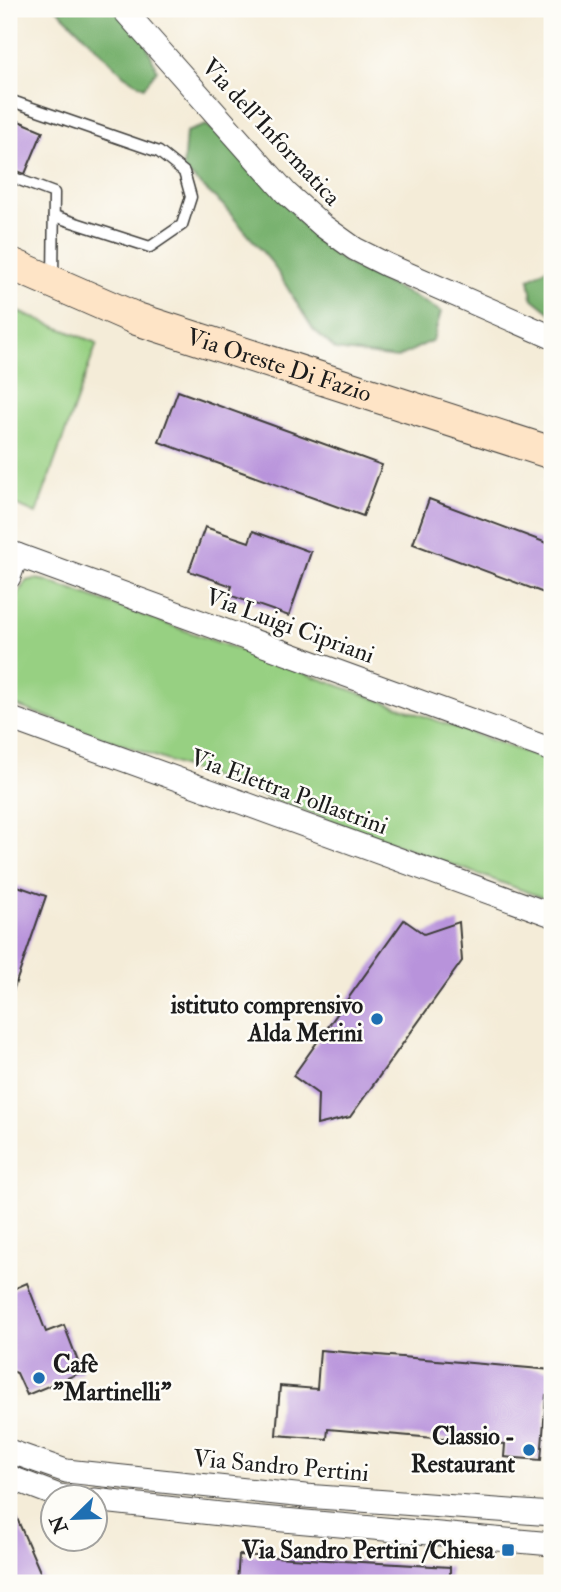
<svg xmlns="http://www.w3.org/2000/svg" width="561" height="1592" font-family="'IM FELL Double Pica',serif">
	<rect width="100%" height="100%" fill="#fdfcf7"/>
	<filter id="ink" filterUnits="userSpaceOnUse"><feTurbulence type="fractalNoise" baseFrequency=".0143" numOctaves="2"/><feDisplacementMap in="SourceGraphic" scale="14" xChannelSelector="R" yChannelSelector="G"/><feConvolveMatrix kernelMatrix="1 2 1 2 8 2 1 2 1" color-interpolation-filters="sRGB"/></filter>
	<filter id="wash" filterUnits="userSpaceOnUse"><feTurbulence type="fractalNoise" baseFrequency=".00686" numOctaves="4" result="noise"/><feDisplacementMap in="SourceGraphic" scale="28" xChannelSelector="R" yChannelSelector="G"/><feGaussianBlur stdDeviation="1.57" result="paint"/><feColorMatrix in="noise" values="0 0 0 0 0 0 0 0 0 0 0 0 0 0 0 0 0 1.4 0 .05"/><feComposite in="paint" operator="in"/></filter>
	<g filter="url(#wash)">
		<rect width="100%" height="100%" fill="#f4ecd8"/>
		<g fill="#97d082" stroke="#5a764f" stroke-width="2">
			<polygon points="9,308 97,343 36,514 9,502"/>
			<path d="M36 579 47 581 552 762V901L9 703C9 662 0 615 26 581Z"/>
		</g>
		<g fill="#79b270" stroke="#4a6746" stroke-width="2">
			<polygon points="57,9 128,9 138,23 157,70 144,87 124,75"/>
			<path d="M206 125C221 136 241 146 253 160 280 191 299 229 333 254 366 278 407 289 441 312L433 340 397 358 336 350 313 329 272 263 223 205 183 169 186 132Z"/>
			<polygon points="552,265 552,314 532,298 529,279"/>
		</g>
		<g id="blocks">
			<g fill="#b893db">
				<polygon points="9,117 43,131 25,174 9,168"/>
				<polygon points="178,391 382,465 363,516 159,442"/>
				<polygon points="429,499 552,545 552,596 413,544"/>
				<polygon points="205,527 249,542 253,531 311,552 289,616 229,595 232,586 189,571"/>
				<polygon points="9,883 46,896 12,994 9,993"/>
				<polygon points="404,920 424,934 459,922 462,961 350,1117 317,1125 318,1094 293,1076"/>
				<polygon points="27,1283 46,1332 64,1325 82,1372 27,1395 17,1373 9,1370 9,1291"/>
				<polygon points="320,1350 552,1370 552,1396 546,1395 541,1460 504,1457 505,1444 328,1429 327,1439 276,1435 280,1386 317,1389"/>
				<polygon points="9,1500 45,1583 9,1583"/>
				<polygon points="239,1555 450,1567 450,1583 237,1583"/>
			</g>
		</g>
	</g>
	<g filter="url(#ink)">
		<use href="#blocks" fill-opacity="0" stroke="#3c3b38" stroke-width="2"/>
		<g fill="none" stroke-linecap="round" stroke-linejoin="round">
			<g stroke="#3c3b38" stroke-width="13">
				<g id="lane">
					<polyline points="9,100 159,152 184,172 191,197 182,225 150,247 54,216"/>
					<polyline points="9,176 54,193 53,279"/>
				</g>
			</g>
			<g stroke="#3c3b38" stroke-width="25">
				<g id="street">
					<polyline points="123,9 286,193 323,226 355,249 387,265 552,337"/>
					<polyline points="9,552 552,750"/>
					<polyline points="9,577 17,555"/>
					<polyline points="9,718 552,915"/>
					<polyline points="9,1451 66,1471 305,1496 552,1514"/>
					<polyline points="9,1477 59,1496 73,1498"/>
					<polyline points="94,1500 239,1516 552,1544"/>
				</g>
			</g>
			<g stroke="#3c3b38" stroke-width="34">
				<g id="secondary">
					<path id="s1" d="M9 263 137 319 552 453"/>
				</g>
			</g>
			<use href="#lane" stroke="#fff" stroke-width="10"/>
			<use href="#street" stroke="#fff" stroke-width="23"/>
			<use href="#secondary" stroke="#fee4c6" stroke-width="32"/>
		</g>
	</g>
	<g fill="#1f6fb2" stroke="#fdfcf7" stroke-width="2.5">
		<circle cx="377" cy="1019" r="7"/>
		<circle cx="39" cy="1378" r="7"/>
		<circle cx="529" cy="1450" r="7"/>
		<rect x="501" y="1543" width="14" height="14" rx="3.5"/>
	</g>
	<g text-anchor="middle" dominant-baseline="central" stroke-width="5" stroke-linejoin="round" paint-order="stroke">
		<g font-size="24" fill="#1c1c1c" stroke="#fdfcf7">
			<text transform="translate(271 132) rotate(47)">Via dell'Informatica</text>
			<text stroke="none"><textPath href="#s1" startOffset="289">Via Oreste Di Fazio</textPath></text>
			<text transform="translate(290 626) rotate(20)">Via Luigi Cipriani</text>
			<text transform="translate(289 792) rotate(20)">Via Elettra Pollastrini</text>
			<text transform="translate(281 1466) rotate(5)">Via Sandro Pertini</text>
		</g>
		<g font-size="24" font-weight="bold" fill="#1c1c1c" stroke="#fdfcf7" text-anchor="end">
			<text x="363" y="1005">istituto comprensivo<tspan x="363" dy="28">Alda Merini</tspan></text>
			<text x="53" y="1364" text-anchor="start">Cafè<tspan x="53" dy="28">"Martinelli"</tspan></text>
			<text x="515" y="1436">Classio -<tspan x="515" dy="28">Restaurant</tspan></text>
			<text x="494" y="1550">Via Sandro Pertini /Chiesa</text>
		</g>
	</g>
	<rect width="561" height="1592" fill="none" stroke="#fdfcf7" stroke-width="35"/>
	<g transform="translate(74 1518) rotate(247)"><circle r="33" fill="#fdfcf7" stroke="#a3a29f" stroke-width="2"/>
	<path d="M0-5L12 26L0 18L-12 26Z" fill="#1f6fb2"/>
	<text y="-10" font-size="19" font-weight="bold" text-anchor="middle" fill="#1c1c1c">N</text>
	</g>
</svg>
